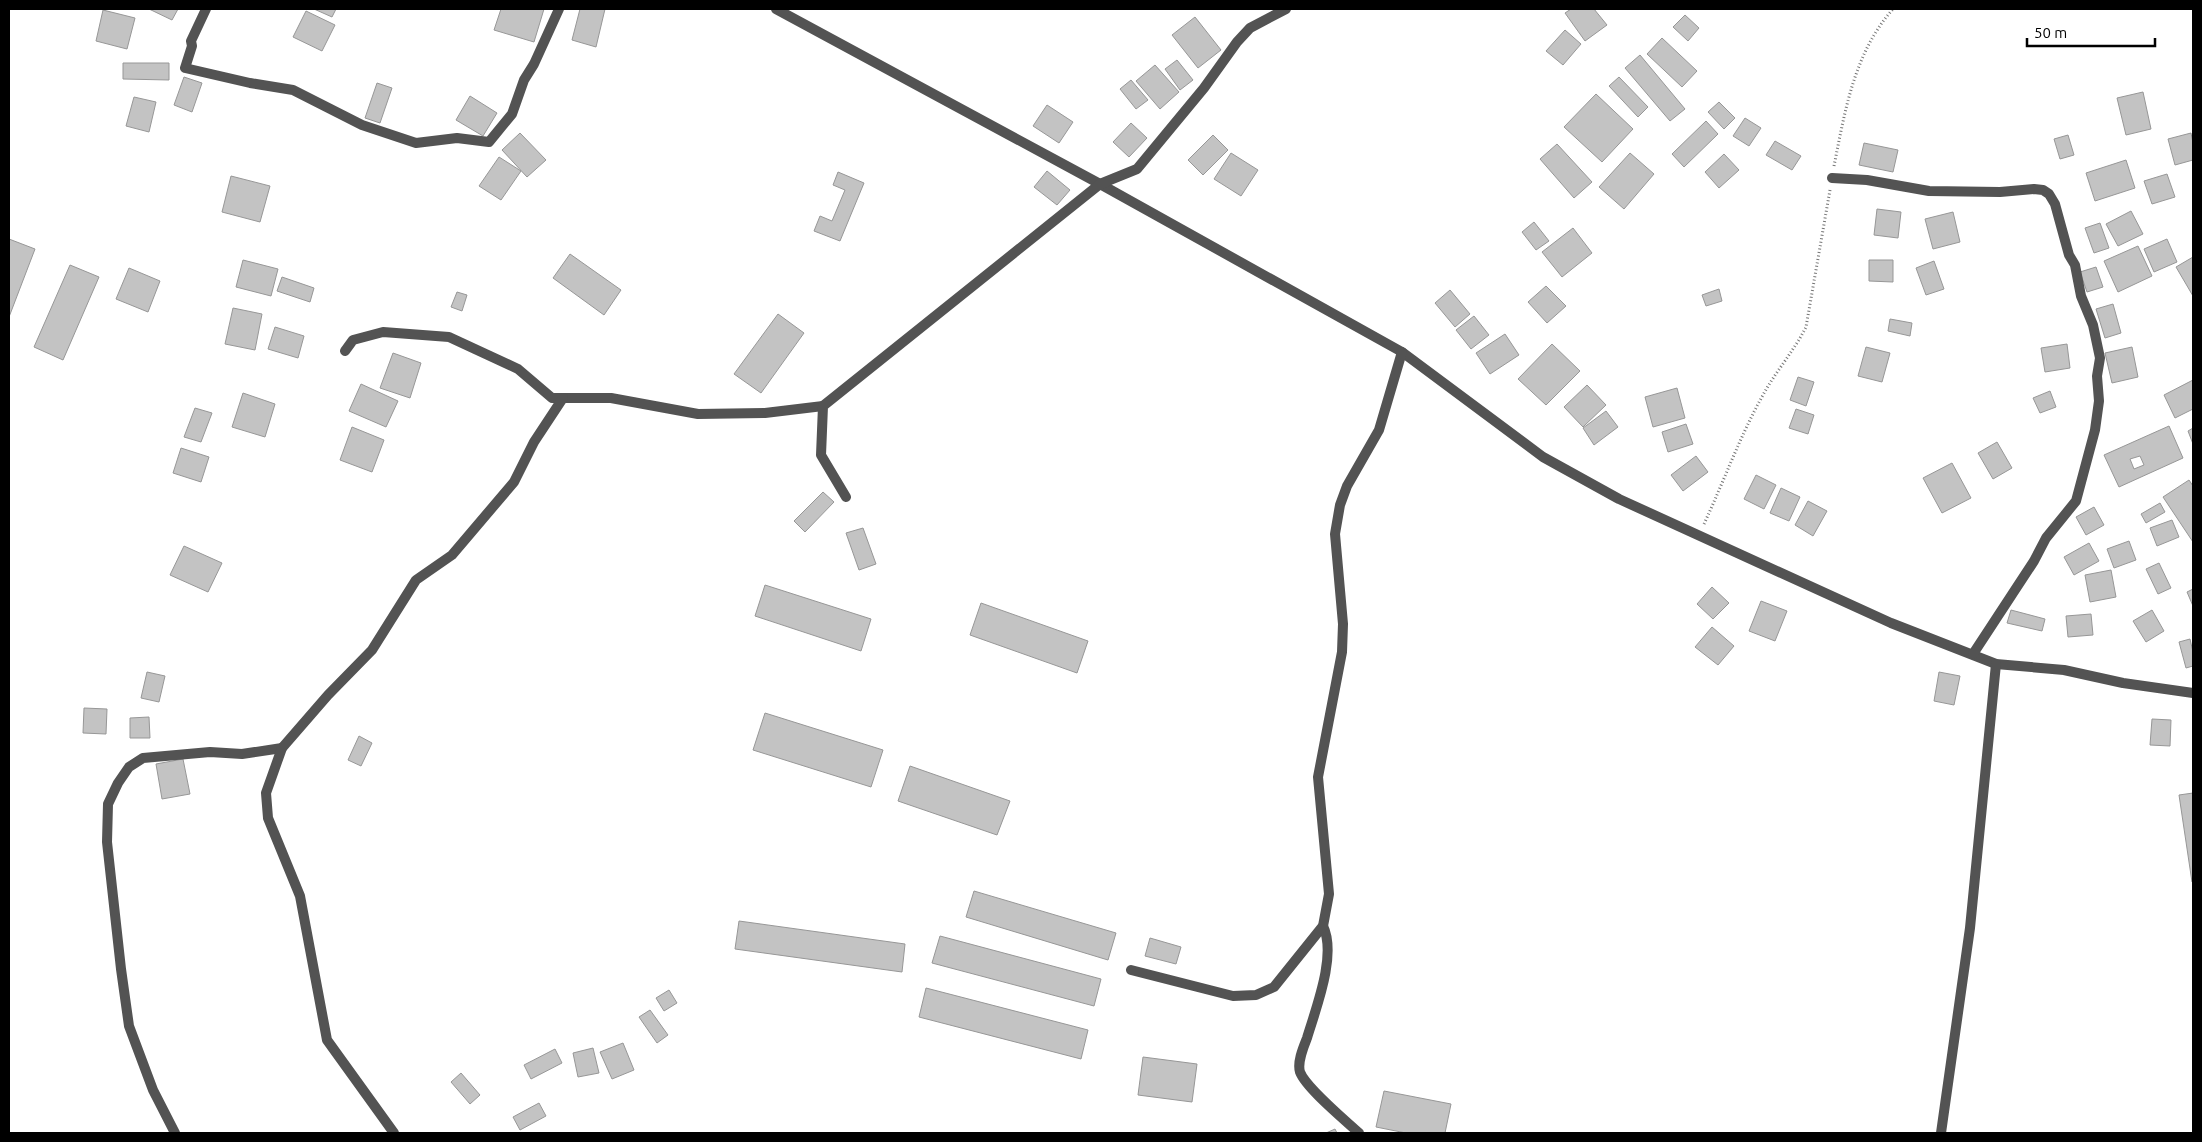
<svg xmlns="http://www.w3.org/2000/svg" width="2202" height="1142" font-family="Ubuntu,sans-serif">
	<rect width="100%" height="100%" fill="#fff"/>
	<g fill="#c3c3c3" stroke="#979797" fill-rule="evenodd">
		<polygon points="149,9 178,9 172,20"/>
		<polygon points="314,9 336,9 332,17"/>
		<polygon points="501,9 544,9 534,42 494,30"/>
		<polygon points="580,9 605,9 596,47 572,40"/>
		<polygon points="1571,9 1594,9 1607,25 1585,41 1565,13"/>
		<polygon points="103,10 135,18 127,49 96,41"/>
		<polygon points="306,11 335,25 322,51 293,37"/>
		<polygon points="1685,15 1699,28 1688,41 1673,27"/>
		<polygon points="1195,17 1221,50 1198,68 1172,35"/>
		<polygon points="1565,30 1581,44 1563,65 1546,51"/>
		<polygon points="1662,38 1697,71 1682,87 1647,54"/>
		<polygon points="1640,55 1685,109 1670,121 1625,68"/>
		<polygon points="1177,60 1193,80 1180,90 1165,69"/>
		<polygon points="123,63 169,63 169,80 123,79"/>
		<polygon points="1155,65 1179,92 1160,109 1136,81"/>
		<polygon points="184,77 202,83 192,112 174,105"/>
		<polygon points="1619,77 1648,107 1638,117 1609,86"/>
		<polygon points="1131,80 1148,100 1136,109 1120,89"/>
		<polygon points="377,83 392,88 380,123 365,118"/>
		<polygon points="2143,92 2151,129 2126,135 2117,98"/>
		<polygon points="1596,94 1633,129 1602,162 1564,127"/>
		<polygon points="470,96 497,113 483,136 456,120"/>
		<polygon points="134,97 156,102 149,132 126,126"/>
		<polygon points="1719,102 1735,118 1724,129 1708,112"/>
		<polygon points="1047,105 1073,122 1059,143 1033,126"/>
		<polygon points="1745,118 1761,128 1749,146 1733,136"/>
		<polygon points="1706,121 1718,134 1684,167 1672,154"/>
		<polygon points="1131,123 1147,138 1129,157 1113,142"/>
		<polygon points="520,133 546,160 527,177 502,150"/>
		<polygon points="2191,133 2193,143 2193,160 2175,165 2168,139"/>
		<polygon points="1213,135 1228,150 1203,175 1188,160"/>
		<polygon points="2068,135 2074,155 2060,159 2054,139"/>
		<polygon points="1775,141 1801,156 1792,170 1766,155"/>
		<polygon points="1864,143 1898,150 1893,172 1859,165"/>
		<polygon points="1557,144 1592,182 1574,198 1540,159"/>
		<polygon points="1231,153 1258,170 1241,196 1214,179"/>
		<polygon points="1630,153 1654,174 1624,209 1599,187"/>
		<polygon points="1724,154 1739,170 1719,188 1705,172"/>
		<polygon points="499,157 521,171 501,200 479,186"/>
		<polygon points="2126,160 2135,188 2095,201 2086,173"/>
		<polygon points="1047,171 1070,190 1057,205 1034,187"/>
		<polygon points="838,172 864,183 840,241 814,231 820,216 832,221 845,190 833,185"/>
		<polygon points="2167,174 2175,197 2152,204 2144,181"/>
		<polygon points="231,176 270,186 260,222 222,212"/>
		<polygon points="1877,209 1901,212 1898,238 1874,235"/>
		<polygon points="2131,211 2143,234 2118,246 2106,224"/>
		<polygon points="1953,212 1960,242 1933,249 1925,219"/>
		<polygon points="1534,222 1549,241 1536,250 1522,232"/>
		<polygon points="2100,223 2109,248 2094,253 2085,228"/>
		<polygon points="1573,228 1592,253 1562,277 1542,252"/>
		<polygon points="9,239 35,249 9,317"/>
		<polygon points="2167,239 2177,262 2154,272 2144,249"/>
		<polygon points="2138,246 2152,276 2118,292 2104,261"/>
		<polygon points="570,254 621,290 604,315 553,278"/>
		<polygon points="2193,257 2193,296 2176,267"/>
		<polygon points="243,260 278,269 271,296 236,287"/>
		<polygon points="1869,260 1893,260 1893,282 1869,281"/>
		<polygon points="1934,261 1944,289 1926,295 1916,268"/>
		<polygon points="70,265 99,277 63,360 34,347"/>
		<polygon points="2096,267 2103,287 2087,292 2080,272"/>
		<polygon points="129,268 160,281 148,312 116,299"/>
		<polygon points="282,277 314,288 310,302 277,291"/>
		<polygon points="1546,286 1566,306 1547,323 1528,302"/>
		<polygon points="1719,289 1722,301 1706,306 1702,295"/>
		<polygon points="1450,290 1470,314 1455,327 1435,303"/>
		<polygon points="457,292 467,295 462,311 451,307"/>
		<polygon points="2113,304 2121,333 2105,338 2096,309"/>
		<polygon points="233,308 262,314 255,350 225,344"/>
		<polygon points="778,314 804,333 761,393 734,374"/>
		<polygon points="1474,316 1489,335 1471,349 1456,330"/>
		<polygon points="1890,319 1912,323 1910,336 1888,331"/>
		<polygon points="275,327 304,336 298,358 268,349"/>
		<polygon points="1505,334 1519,355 1490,374 1476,353"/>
		<polygon points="1552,344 1580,371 1546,405 1518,379"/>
		<polygon points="2067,344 2070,368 2045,372 2041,348"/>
		<polygon points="1866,347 1890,353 1882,382 1858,376"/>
		<polygon points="2132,347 2138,377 2112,383 2105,353"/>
		<polygon points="393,353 421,363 410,398 380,388"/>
		<polygon points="1798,377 1814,382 1806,406 1790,400"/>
		<polygon points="2193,380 2193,409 2175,418 2164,395"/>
		<polygon points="361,384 398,401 386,427 349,411"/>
		<polygon points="1587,385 1606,405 1583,427 1564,407"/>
		<polygon points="1677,388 1685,418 1653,427 1645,397"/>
		<polygon points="2050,391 2056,407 2040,413 2033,398"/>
		<polygon points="243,393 275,404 265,437 232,427"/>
		<polygon points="195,408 212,413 201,442 184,437"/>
		<polygon points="1796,409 1814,415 1808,434 1789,428"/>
		<polygon points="1606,411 1618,427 1594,445 1583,428"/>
		<polygon points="1686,424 1693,444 1668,452 1662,432"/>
		<path d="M2169 426 2183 458 2119 487 2104 455ZM2140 456 2144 465 2134 469 2130 459Z"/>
		<polygon points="352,427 384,440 372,472 340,460"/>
		<polygon points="2193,428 2193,444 2188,431"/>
		<polygon points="1997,442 2012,468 1993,479 1978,453"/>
		<polygon points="181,448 209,457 201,482 173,473"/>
		<polygon points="1696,456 1708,472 1683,491 1671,475"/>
		<polygon points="1952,463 1971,498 1942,513 1923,478"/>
		<polygon points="1756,475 1776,485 1764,509 1744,499"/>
		<polygon points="2189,480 2193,486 2193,542 2163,497"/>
		<polygon points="1781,488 1800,497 1789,521 1770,513"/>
		<polygon points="823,492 834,502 805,532 794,521"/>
		<polygon points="1808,501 1827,511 1813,536 1795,525"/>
		<polygon points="2160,503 2165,512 2146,523 2141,514"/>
		<polygon points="2094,507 2104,525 2086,535 2076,517"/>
		<polygon points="2172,520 2179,537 2157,546 2150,528"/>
		<polygon points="863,528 876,564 859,570 846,533"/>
		<polygon points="2129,541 2136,560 2114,568 2107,549"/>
		<polygon points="2089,543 2099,561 2074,575 2064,557"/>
		<polygon points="184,546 222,563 208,592 170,575"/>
		<polygon points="2159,563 2171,588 2158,594 2146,569"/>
		<polygon points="2111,570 2116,597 2090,602 2085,575"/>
		<polygon points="765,585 871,619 861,651 755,616"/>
		<polygon points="1712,587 1729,603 1713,619 1697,604"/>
		<polygon points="2193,589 2193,606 2187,592"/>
		<polygon points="1761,601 1787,611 1775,641 1749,631"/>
		<polygon points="981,603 1088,641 1077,673 970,635"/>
		<polygon points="2011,610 2045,619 2042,631 2007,623"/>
		<polygon points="2152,610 2164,631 2146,642 2133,621"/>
		<polygon points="2091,614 2093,635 2068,637 2066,616"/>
		<polygon points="1712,627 1734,646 1718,665 1695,647"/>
		<polygon points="2190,639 2193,652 2193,666 2186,668 2179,642"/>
		<polygon points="147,672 165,676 159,702 141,698"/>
		<polygon points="1939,672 1960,676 1954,705 1934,701"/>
		<polygon points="84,708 107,709 106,734 83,733"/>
		<polygon points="765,713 883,750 871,787 753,750"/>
		<polygon points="149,717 150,738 130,738 130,718"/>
		<polygon points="2152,719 2171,720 2170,746 2150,745"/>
		<polygon points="359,736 372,743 361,766 348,760"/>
		<polygon points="183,759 190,794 162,799 156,764"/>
		<polygon points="910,766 1010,801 997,835 898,801"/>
		<polygon points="2193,793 2193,882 2192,882 2179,795"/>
		<polygon points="974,891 1116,933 1108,960 966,917"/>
		<polygon points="739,921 905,944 902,972 735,949"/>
		<polygon points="940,936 1101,979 1094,1006 932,963"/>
		<polygon points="1150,938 1181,947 1176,964 1145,956"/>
		<polygon points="926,988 1088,1030 1081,1059 919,1017"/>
		<polygon points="669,990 677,1003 664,1011 656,998"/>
		<polygon points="650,1010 668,1035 657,1043 639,1017"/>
		<polygon points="623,1043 634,1070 612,1079 600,1052"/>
		<polygon points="593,1048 599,1073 578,1077 573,1053"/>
		<polygon points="555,1049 562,1063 531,1079 524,1065"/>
		<polygon points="1143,1057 1197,1064 1192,1102 1138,1095"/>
		<polygon points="461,1073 480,1095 470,1104 451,1082"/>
		<polygon points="1384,1091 1451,1104 1445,1133 1406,1133 1376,1127"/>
		<polygon points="539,1103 546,1116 520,1130 513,1117"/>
		<polygon points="1335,1129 1337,1133 1326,1133"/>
	</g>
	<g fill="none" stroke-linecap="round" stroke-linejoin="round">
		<g stroke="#757575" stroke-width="3" stroke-dasharray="1 2.5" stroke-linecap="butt">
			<path d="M1834 166C1845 111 1854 53 1893 9"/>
			<path d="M1704 524C1724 481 1740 436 1763 395 1776 371 1794 351 1806 327L1830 190"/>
		</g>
		<g stroke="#535353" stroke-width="10">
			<polyline points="206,9 191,41 192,46 185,68 250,83 293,90 362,125 416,143 457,138 489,142 512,114 524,80 534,64 559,9"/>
			<polyline points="776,9 1100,184 1402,352 1543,457 1619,499 1891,623 1996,664 2064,670 2123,683 2193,693"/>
			<polyline points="1832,178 1867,180 1929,191 2000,192 2034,189 2043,190 2049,194 2055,204 2069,255 2075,265 2081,296 2093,325 2100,358 2097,376 2099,401 2095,430 2076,501 2046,538 2034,561 1973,654"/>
			<polyline points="345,351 353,340 383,332 449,337 518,369 552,398 611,398 698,414 765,413 823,406"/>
			<polyline points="846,497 821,455 823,406 1100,184 1137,169 1204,88 1237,42 1250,28 1286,9"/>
			<path d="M1323 926C1337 955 1316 1008 1307 1038 1303 1048 1297 1062 1300 1072 1306 1088 1345 1120 1359 1133"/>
			<polyline points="1131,970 1233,996 1256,995 1274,987 1323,926 1329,894 1318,777 1342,652 1343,624 1335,534 1340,505 1347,486 1379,430 1402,352"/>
			<polyline points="175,1133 153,1090 129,1026 121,969 107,842 108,804 118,783 129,767 143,758 210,752 242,754 282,748"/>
			<polyline points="394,1133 327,1040 300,896 268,818 266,793 282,748 328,695 372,650 416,580 452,555 514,482 534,442 563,398"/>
			<polyline points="1941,1133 1970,928 1996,664"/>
		</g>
	</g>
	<rect width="2202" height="1142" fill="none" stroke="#000000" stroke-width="20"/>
	<path d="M2027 38v8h128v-8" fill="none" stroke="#000000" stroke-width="2.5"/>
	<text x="2034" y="38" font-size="15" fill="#000000" stroke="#ffffff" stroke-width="4" paint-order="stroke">50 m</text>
</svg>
